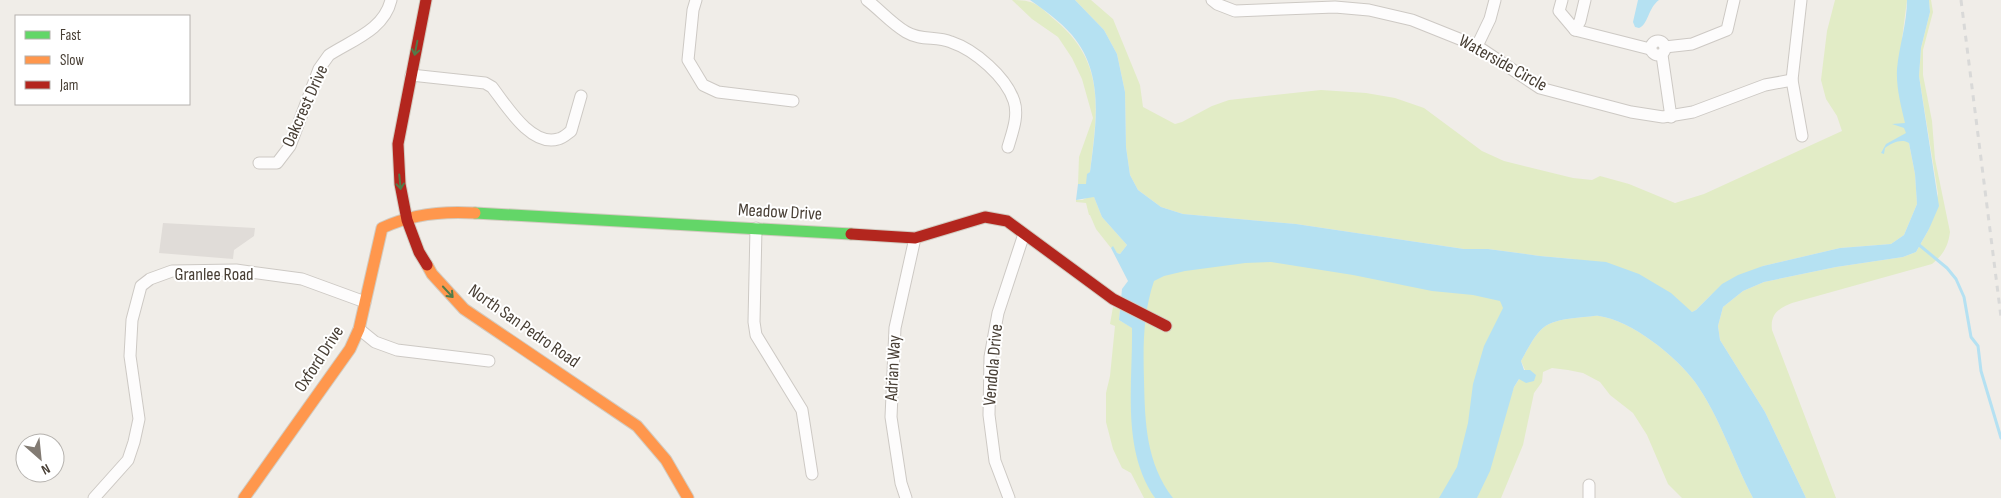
<svg xmlns="http://www.w3.org/2000/svg" width="2001" height="498" font-family="'Sofia Sans Condensed',sans-serif">
	<rect width="100%" height="100%" fill="#f0ede8"/>
	<g fill="#e2ecc6">
		<path d="M1012 0C1035 0 1038 5 1055 20 1107 63 1097 112 1090 172L1087 175V184H1078L1079 157 1093 118 1082 79 1072 58 1058 37 1032 19Z"/>
		<polygon points="1075,0 1091,0 1113,19 1140,85 1143,107 1175,124 1182,122 1212,106 1229,100 1321,90 1366,93 1395,98 1424,108 1482,151 1504,161 1573,178 1592,180 1600,176 1629,184 1675,203 1704,194 1842,131 1837,116 1826,99 1821,80 1827,31 1835,0 1907,0 1902,39 1905,123 1915,174 1917,204 1904,235 1891,244 1840,248 1763,266 1711,295 1696,310 1692,312 1574,259 1540,256 1488,249 1464,249 1296,224 1183,214 1161,207 1138,190 1130,175 1126,147 1125,92 1117,54 1104,30"/>
		<path d="M1929 0H1931L1933 12 1923 50V75L1932 121 1935 159 1950 232C1948 247 1943 255 1932 264L1792 303C1779 308 1770 314 1772 330L1836 498H1806L1765 412 1720 340 1718 326 1723 307 1743 291 1764 282 1836 267 1903 257 1916 252 1929 229 1938 194 1919 76 1921 48 1930 12Z"/>
		<polygon points="1089,197 1094,197 1102,217 1127,245 1120,254 1117,253 1113,247 1111,248 1096,229 1090,215 1089,215 1086,203 1076,202 1076,200 1082,200"/>
		<path d="M1150 245H1374L1532 304 1507 407 1514 387 1525 370 1521 361C1541 325 1542 321 1584 317 1589 317 1595 315 1599 316 1631 320 1677 357 1695 382 1720 417 1733 460 1753 498H1682L1668 484 1647 435 1633 413 1610 395 1600 382 1583 373 1568 370 1552 368 1543 372 1542 382 1534 393 1523 445 1501 498H1477L1478 495 1474 498H1168L1140 467 1155 498H1144L1131 473 1122 468 1113 449 1106 422V393L1110 376 1115 326 1110 324 1113 307 1120 309 1119 320 1131 327Z"/>
	</g>
	<polygon fill="#e0dcd8" points="163,223 255,228 254,236 234,250 233,259 159,253"/>
	<g fill="#b5e1f2">
		<path d="M1030 0H1075L1104 30 1117 54 1125 92 1126 147 1130 175 1138 190 1161 207 1183 214 1296 224 1464 249H1488L1540 256 1606 262 1639 274 1671 293 1692 312 1696 310 1722 284 1738 275 1763 266 1840 248 1891 244 1904 235 1917 204 1915 174 1909 143C1902 138 1891 143 1885 148L1884 154 1881 153 1886 144 1906 133 1904 128 1892 124 1905 123C1901 106 1896 87 1897 69 1899 46 1907 24 1907 0H1929L1930 12 1921 48 1919 76 1939 206 1929 229 1916 252 1903 257 1836 267 1764 282 1743 291 1723 307 1718 326 1720 340 1765 412 1806 498H1753C1733 460 1720 417 1695 382 1677 357 1631 320 1599 316 1595 315 1589 317 1584 317 1542 321 1541 325 1521 361L1524 370H1530L1536 375 1534 381 1526 383 1519 379 1514 387 1490 471 1477 498H1439L1457 467 1468 423 1473 384 1484 346 1503 308 1500 301 1473 295 1432 291 1353 275 1271 262 1245 263 1185 271 1164 276 1154 281C1143 313 1143 347 1144 380 1145 423 1146 463 1173 498H1155C1121 449 1133 383 1132 328L1119 320 1122 289 1128 281 1111 248 1113 246 1117 253 1120 254 1127 245 1102 217 1094 197 1076 200 1078 184H1086L1087 174 1090 172C1096 125 1105 74 1072 35 1060 21 1044 10 1030 0Z"/>
		<path d="M1638 0H1659C1648 8 1648 25 1639 28L1635 27 1633 22Z"/>
	</g>
	<g fill="none" stroke-linecap="round" stroke-linejoin="round">
		<polyline stroke="#b5e1f2" stroke-width="3" points="1918,244 1947,268 1956,279 1964,297 1971,337 1978,346 1981,371 2001,438"/>
		<g stroke="#cdc9c4" stroke-width="13">
			<g id="street">
				<polyline points="696,0 693,10 688,60 703,85 718,92 793,101"/>
				<path d="M867 0C880 10 892 24 906 32 921 41 936 36 951 42 975 50 1006 77 1014 101 1019 116 1012 133 1008 147"/>
				<polyline points="1212,0 1217,4 1235,11 1335,7 1369,10 1412,20 1477,46 1540,88 1631,112 1663,117 1693,112 1765,85 1792,80"/>
				<polyline points="1562,0 1559,11 1575,30 1650,49"/>
				<polyline points="1801,0 1792,80 1802,136"/>
				<polyline points="1575,30 1580,21 1585,0"/>
				<circle cx="1658" cy="48" r="7"/>
				<polyline points="1477,46 1490,19 1495,0"/>
				<polyline points="1665,47 1692,44 1727,30 1734,0"/>
				<polyline points="1662,55 1671,117"/>
				<path d="M411 75 485 83 492 87C506 105 531 147 558 139 563 138 567 134 571 131L581 96"/>
				<path d="M259 163H277L290 146 319 69 329 55C352 40 384 30 391 0"/>
				<polyline points="756,228 754,322 756,335 802,410 812,474"/>
				<polyline points="359,329 375,342 397,350 489,361"/>
				<polyline points="1589,485 1589,498"/>
				<polyline points="94,498 128,460 134,442 139,419 130,356 132,320 141,286 150,279 172,271 236,270 302,279 365,302"/>
				<polyline points="906,498 901,483 891,417 895,328 915,238"/>
				<polyline points="1009,498 995,461 989,415 990,357 998,313 1024,234"/>
			</g>
		</g>
		<g stroke="#d2cbc0" stroke-width="13">
			<polyline id="fast" points="475,213 851,234"/>
		</g>
		<g stroke="#d2cbc0" stroke-width="13">
			<g id="slow">
				<polyline points="427,265 432,274 464,309 637,426 666,460 688,498"/>
				<path d="M244 498 350 349 359 329 382 228C411 214 444 211 475 213"/>
			</g>
		</g>
		<g stroke="#d2cbc0" stroke-width="13">
			<g id="jam">
				<polyline points="426,0 398,144 400,184 407,220 419,252 427,265"/>
				<polyline points="851,234 915,238 985,217 1007,221 1113,299 1166,326"/>
			</g>
		</g>
		<use href="#street" stroke="#fdfcfc" stroke-width="11"/>
		<use href="#fast" stroke="#63d668" stroke-width="11"/>
		<use href="#slow" stroke="#ff974d" stroke-width="11"/>
		<use href="#jam" stroke="#b3261e" stroke-width="11"/>
		<polyline stroke="#d9d9d8" stroke-width="3" stroke-dasharray="6 6" stroke-linecap="butt" points="1961,0 2001,317"/>
	</g>
	<defs><path id="oneway-shaft" d="M-6 0H5M1.5-3L5.5 0L1.5 3" fill="none" stroke-width="1.6" stroke-linecap="round" stroke-linejoin="round" transform="scale(1.25)"/></defs>
	<g stroke="#527b49">
		<use href="#oneway-shaft" transform="translate(416 48) rotate(101)"/>
		<use href="#oneway-shaft" transform="translate(400 182) rotate(84)"/>
		<use href="#oneway-shaft" transform="translate(448 292) rotate(47)"/>
	</g>
	<g text-anchor="middle" dominant-baseline="central" stroke-width="4" stroke-linejoin="round" paint-order="stroke">
		<g font-size="18" fill="#473e34" stroke="#fff">
			<text transform="translate(1503 63) rotate(29)">Waterside Circle</text>
			<text transform="translate(305 106) rotate(-66)">Oakcrest Drive</text>
			<text transform="translate(780 212) rotate(3)">Meadow Drive</text>
			<text x="214" y="274">Granlee Road</text>
			<text transform="translate(524 326) rotate(35)">North San Pedro Road</text>
			<text transform="translate(319 359) rotate(-57)">Oxford Drive</text>
			<text transform="translate(993 365) rotate(-85)">Vendola Drive</text>
			<text transform="translate(893 368) rotate(-87)">Adrian Way</text>
		</g>
	</g>
	<rect x="15" y="15" width="175" height="90" fill="#ffffff" stroke="#b5b2ae"/>
	<rect x="25" y="31" width="25" height="8" fill="#63d668" stroke="#b5b2ae"/>
	<text x="60" y="40" font-size="15" fill="#473e34">Fast</text>
	<rect x="25" y="56" width="25" height="8" fill="#ff974d" stroke="#b5b2ae"/>
	<text x="60" y="65" font-size="15" fill="#473e34">Slow</text>
	<rect x="25" y="81" width="25" height="8" fill="#b3261e" stroke="#b5b2ae"/>
	<text x="60" y="90" font-size="15" fill="#473e34">Jam</text>
	<g transform="translate(40 458) rotate(153)"><circle r="24" fill="#ffffff" stroke="#b5b2ae"/>
	<path d="M0-4L9 19L0 12L-9 19Z" fill="#827b73"/>
	<text y="-8" font-size="14" font-weight="bold" text-anchor="middle" fill="#473e34">N</text>
	</g>
</svg>
